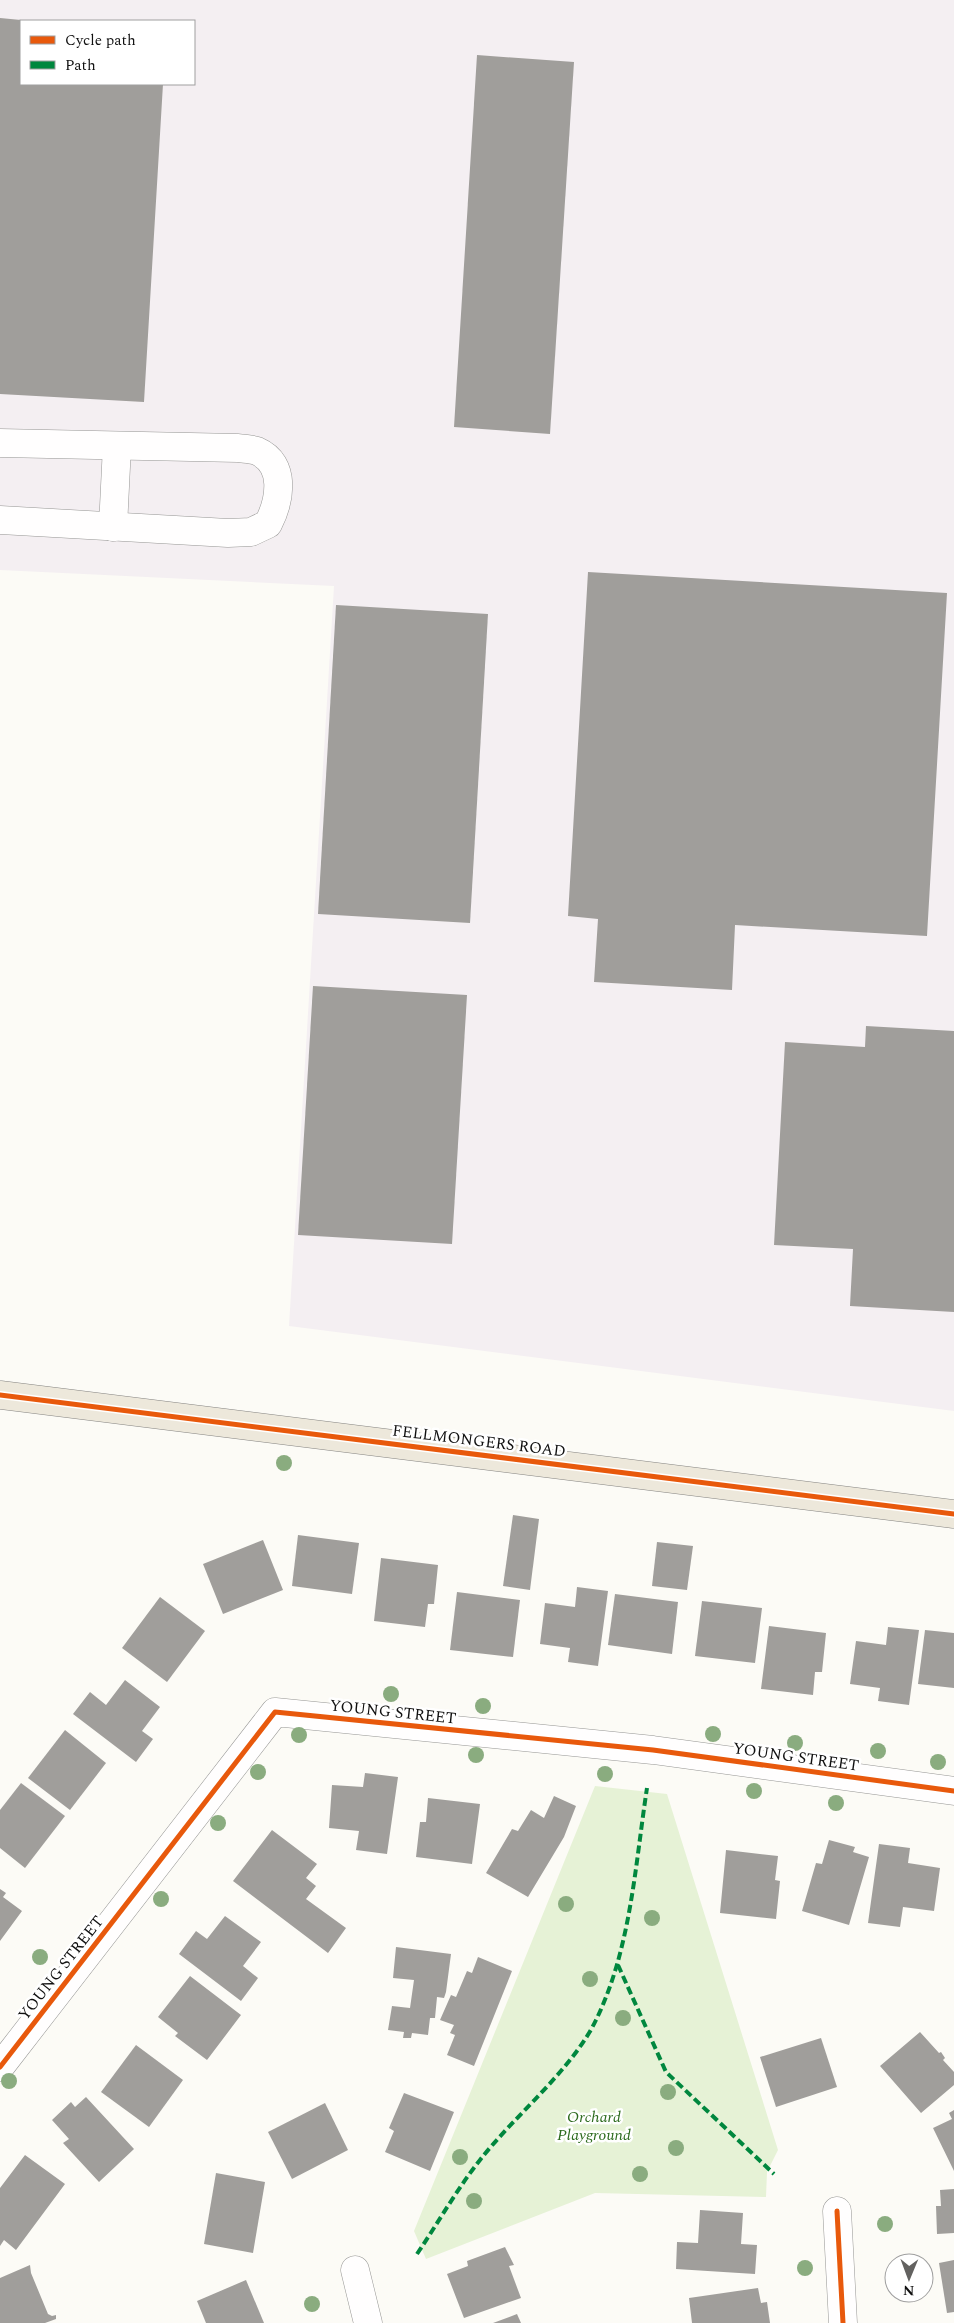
<svg xmlns="http://www.w3.org/2000/svg" width="954" height="2323" font-family="Spectral,serif">
	<rect width="100%" height="100%" fill="#fcfbf6"/>
	<path fill="#f4eff2" fill-rule="evenodd" d="M0 0H954V1411L289 1326 334 586 0 570ZM21 21H194V84H21Z"/>
	<polygon fill="#e6f2d6" points="595,1786 667,1794 778,2150 767,2172 766,2197 595,2193 426,2259 414,2231"/>
	<g fill="#a09e9b">
		<polygon points="0,18 21,20 21,84 163,84 144,402 0,394"/>
		<polygon points="477,55 574,62 550,434 454,427"/>
		<polygon points="588,572 947,593 927,936 735,925 732,990 594,982 598,919 568,916"/>
		<polygon points="336,605 488,614 470,923 318,914"/>
		<polygon points="313,986 467,995 452,1244 298,1235"/>
		<polygon points="866,1026 954,1031 954,1312 850,1306 853,1249 774,1245 785,1042 865,1047"/>
		<polygon points="513,1515 539,1519 530,1590 503,1586"/>
		<polygon points="298,1535 359,1543 352,1594 292,1586"/>
		<polygon points="263,1540 283,1590 223,1614 203,1564"/>
		<polygon points="657,1542 693,1546 687,1590 652,1586"/>
		<polygon points="381,1558 438,1565 434,1604 428,1604 425,1627 374,1621"/>
		<polygon points="577,1587 608,1591 598,1666 568,1662 570,1648 540,1644 545,1603 575,1607"/>
		<polygon points="457,1592 520,1600 513,1657 450,1650"/>
		<polygon points="615,1594 678,1602 672,1654 608,1645"/>
		<polygon points="160,1597 205,1631 167,1682 122,1648"/>
		<polygon points="702,1601 762,1608 755,1663 695,1656"/>
		<polygon points="769,1626 826,1633 822,1672 815,1672 813,1695 761,1689"/>
		<polygon points="888,1627 919,1630 909,1705 878,1701 880,1688 850,1684 856,1641 886,1645"/>
		<polygon points="925,1630 954,1633 954,1688 918,1684"/>
		<polygon points="125,1680 160,1707 142,1731 153,1739 136,1762 73,1714 90,1692 106,1705"/>
		<polygon points="65,1730 106,1763 70,1810 28,1778"/>
		<polygon points="365,1773 398,1777 387,1854 356,1850 359,1831 329,1828 332,1785 363,1787"/>
		<polygon points="21,1783 65,1816 25,1868 0,1848 0,1810"/>
		<polygon points="554,1796 576,1806 564,1837 528,1897 486,1873 512,1829 518,1831 531,1810 544,1818"/>
		<polygon points="428,1798 480,1804 472,1864 416,1857 420,1822 426,1822"/>
		<polygon points="272,1830 317,1864 306,1878 316,1886 306,1899 346,1928 328,1953 233,1881"/>
		<polygon points="829,1840 855,1847 853,1852 869,1857 849,1925 802,1911 816,1863 822,1864"/>
		<polygon points="879,1844 910,1848 908,1863 940,1868 934,1911 903,1907 900,1927 868,1923"/>
		<polygon points="726,1850 778,1856 775,1880 780,1881 776,1919 720,1913"/>
		<polygon points="0,1889 6,1893 3,1897 22,1911 0,1941"/>
		<polygon points="225,1916 261,1942 243,1966 258,1978 241,2001 179,1954 196,1931 207,1939"/>
		<polygon points="396,1947 451,1954 446,1992 444,1998 437,1997 435,2018 430,2018 428,2035 412,2033 411,2038 403,2038 404,2032 388,2030 392,2006 410,2008 414,1980 393,1978"/>
		<polygon points="478,1957 512,1971 474,2066 447,2055 455,2035 450,2033 454,2025 440,2020 451,1995 456,1997 467,1971 472,1973"/>
		<polygon points="190,1976 241,2015 207,2060 175,2036 178,2033 158,2017"/>
		<polygon points="920,2032 939,2053 941,2052 945,2058 943,2060 954,2072 954,2085 921,2113 880,2066"/>
		<polygon points="821,2038 837,2087 776,2107 760,2057"/>
		<polygon points="136,2045 183,2080 149,2127 101,2092"/>
		<polygon points="404,2093 454,2112 430,2171 385,2152 394,2131 389,2128"/>
		<polygon points="86,2097 134,2149 99,2182 63,2143 69,2139 52,2120 71,2102 75,2107"/>
		<polygon points="325,2103 348,2150 292,2179 268,2132"/>
		<polygon points="954,2110 954,2171 933,2128 952,2119 949,2113"/>
		<polygon points="25,2155 65,2184 16,2250 4,2240 0,2246 0,2188"/>
		<polygon points="216,2173 265,2182 253,2253 204,2244"/>
		<polygon points="954,2189 954,2233 937,2234 936,2206 941,2206 940,2190"/>
		<polygon points="700,2210 743,2213 741,2244 757,2245 755,2274 676,2269 677,2242 698,2243"/>
		<polygon points="505,2247 514,2265 509,2266 521,2298 464,2318 447,2274 468,2266 467,2261"/>
		<polygon points="954,2260 954,2312 947,2313 939,2263"/>
		<polygon points="30,2265 31,2273 48,2314 52,2316 56,2315 56,2319 45,2323 0,2323 0,2278"/>
		<polygon points="246,2280 264,2323 206,2323 197,2301"/>
		<polygon points="758,2288 761,2303 767,2302 770,2323 692,2323 689,2298"/>
		<polygon points="517,2314 521,2323 493,2323"/>
	</g>
	<g fill="none" stroke-linecap="round" stroke-linejoin="round">
		<g stroke="#969694" stroke-width="29">
			<g id="minor">
				<path d="M0 443 238 448C244 449 252 449 257 451 287 464 280 501 268 524L251 532 228 533 0 520"/>
				<polyline points="113,527 117,446"/>
				<polyline points="0,2067 275,1712 653,1750 954,1791"/>
				<polyline points="837,2211 843,2323"/>
				<polyline points="355,2270 368,2323"/>
			</g>
		</g>
		<g stroke="#848381" stroke-width="29">
			<polyline id="major" points="0,1395 954,1514"/>
		</g>
		<use href="#minor" stroke="#fffefe" stroke-width="28"/>
		<use href="#major" stroke="#ede8db" stroke-width="28"/>
		<g stroke="#00873e" stroke-width="4" stroke-dasharray="8 4" stroke-linecap="butt">
			<polyline points="618,1965 666,2072 774,2174"/>
			<path d="M417 2254C438 2223 457 2189 480 2160 515 2115 572 2070 596 2020 631 1948 635 1866 647 1788"/>
		</g>
		<g stroke="#fff" stroke-width="8">
			<g id="cycleway">
				<polyline points="0,1395 954,1514"/>
				<polyline points="0,2067 275,1712 653,1750 954,1791"/>
				<polyline points="837,2211 843,2323"/>
			</g>
		</g>
		<use href="#cycleway" stroke="#e8590c" stroke-width="5"/>
	</g>
	<g fill="#8aac7f">
		<circle cx="284" cy="1463" r="8"/>
		<circle cx="391" cy="1694" r="8"/>
		<circle cx="483" cy="1706" r="8"/>
		<circle cx="713" cy="1734" r="8"/>
		<circle cx="299" cy="1735" r="8"/>
		<circle cx="795" cy="1743" r="8"/>
		<circle cx="878" cy="1751" r="8"/>
		<circle cx="476" cy="1755" r="8"/>
		<circle cx="938" cy="1762" r="8"/>
		<circle cx="258" cy="1772" r="8"/>
		<circle cx="605" cy="1774" r="8"/>
		<circle cx="754" cy="1791" r="8"/>
		<circle cx="836" cy="1803" r="8"/>
		<circle cx="218" cy="1823" r="8"/>
		<circle cx="161" cy="1899" r="8"/>
		<circle cx="566" cy="1904" r="8"/>
		<circle cx="652" cy="1918" r="8"/>
		<circle cx="40" cy="1957" r="8"/>
		<circle cx="590" cy="1979" r="8"/>
		<circle cx="623" cy="2018" r="8"/>
		<circle cx="9" cy="2081" r="8"/>
		<circle cx="668" cy="2092" r="8"/>
		<circle cx="676" cy="2148" r="8"/>
		<circle cx="460" cy="2157" r="8"/>
		<circle cx="640" cy="2174" r="8"/>
		<circle cx="474" cy="2201" r="8"/>
		<circle cx="885" cy="2224" r="8"/>
		<circle cx="805" cy="2268" r="8"/>
		<circle cx="312" cy="2304" r="8"/>
	</g>
	<g text-anchor="middle" dominant-baseline="central" stroke-width="5" stroke-linejoin="round" paint-order="stroke">
		<g font-size="16" fill="#101010" stroke="#fff">
			<text transform="translate(479 1441) rotate(7)">FELLMONGERS ROAD</text>
			<text transform="translate(393 1712) rotate(6)">YOUNG STREET</text>
			<text transform="translate(796 1757) rotate(8)">YOUNG STREET</text>
			<text transform="translate(61 1968) rotate(-52)">YOUNG STREET</text>
		</g>
		<g font-size="16" font-style="italic" fill="#2d6b1e" stroke="#fff">
			<text x="594" y="2117">Orchard<tspan x="594" dy="18">Playground</tspan></text>
		</g>
	</g>
	<rect x="20" y="20" width="175" height="65" fill="#ffffff" stroke="#9f9f9f"/>
	<rect x="30" y="36" width="25" height="8" fill="#e8590c" stroke="#9f9f9f"/>
	<text x="65" y="45" font-size="15" fill="#101010">Cycle path</text>
	<rect x="30" y="61" width="25" height="8" fill="#00873e" stroke="#9f9f9f"/>
	<text x="65" y="70" font-size="15" fill="#101010">Path</text>
	<g transform="translate(909 2278) rotate(181)"><circle r="24" fill="#ffffff" stroke="#9f9f9f"/>
	<path d="M0-4L9 19L0 12L-9 19Z" fill="#636260"/>
	<text y="-8" font-size="14" font-weight="bold" text-anchor="middle" fill="#101010">N</text>
	</g>
</svg>
